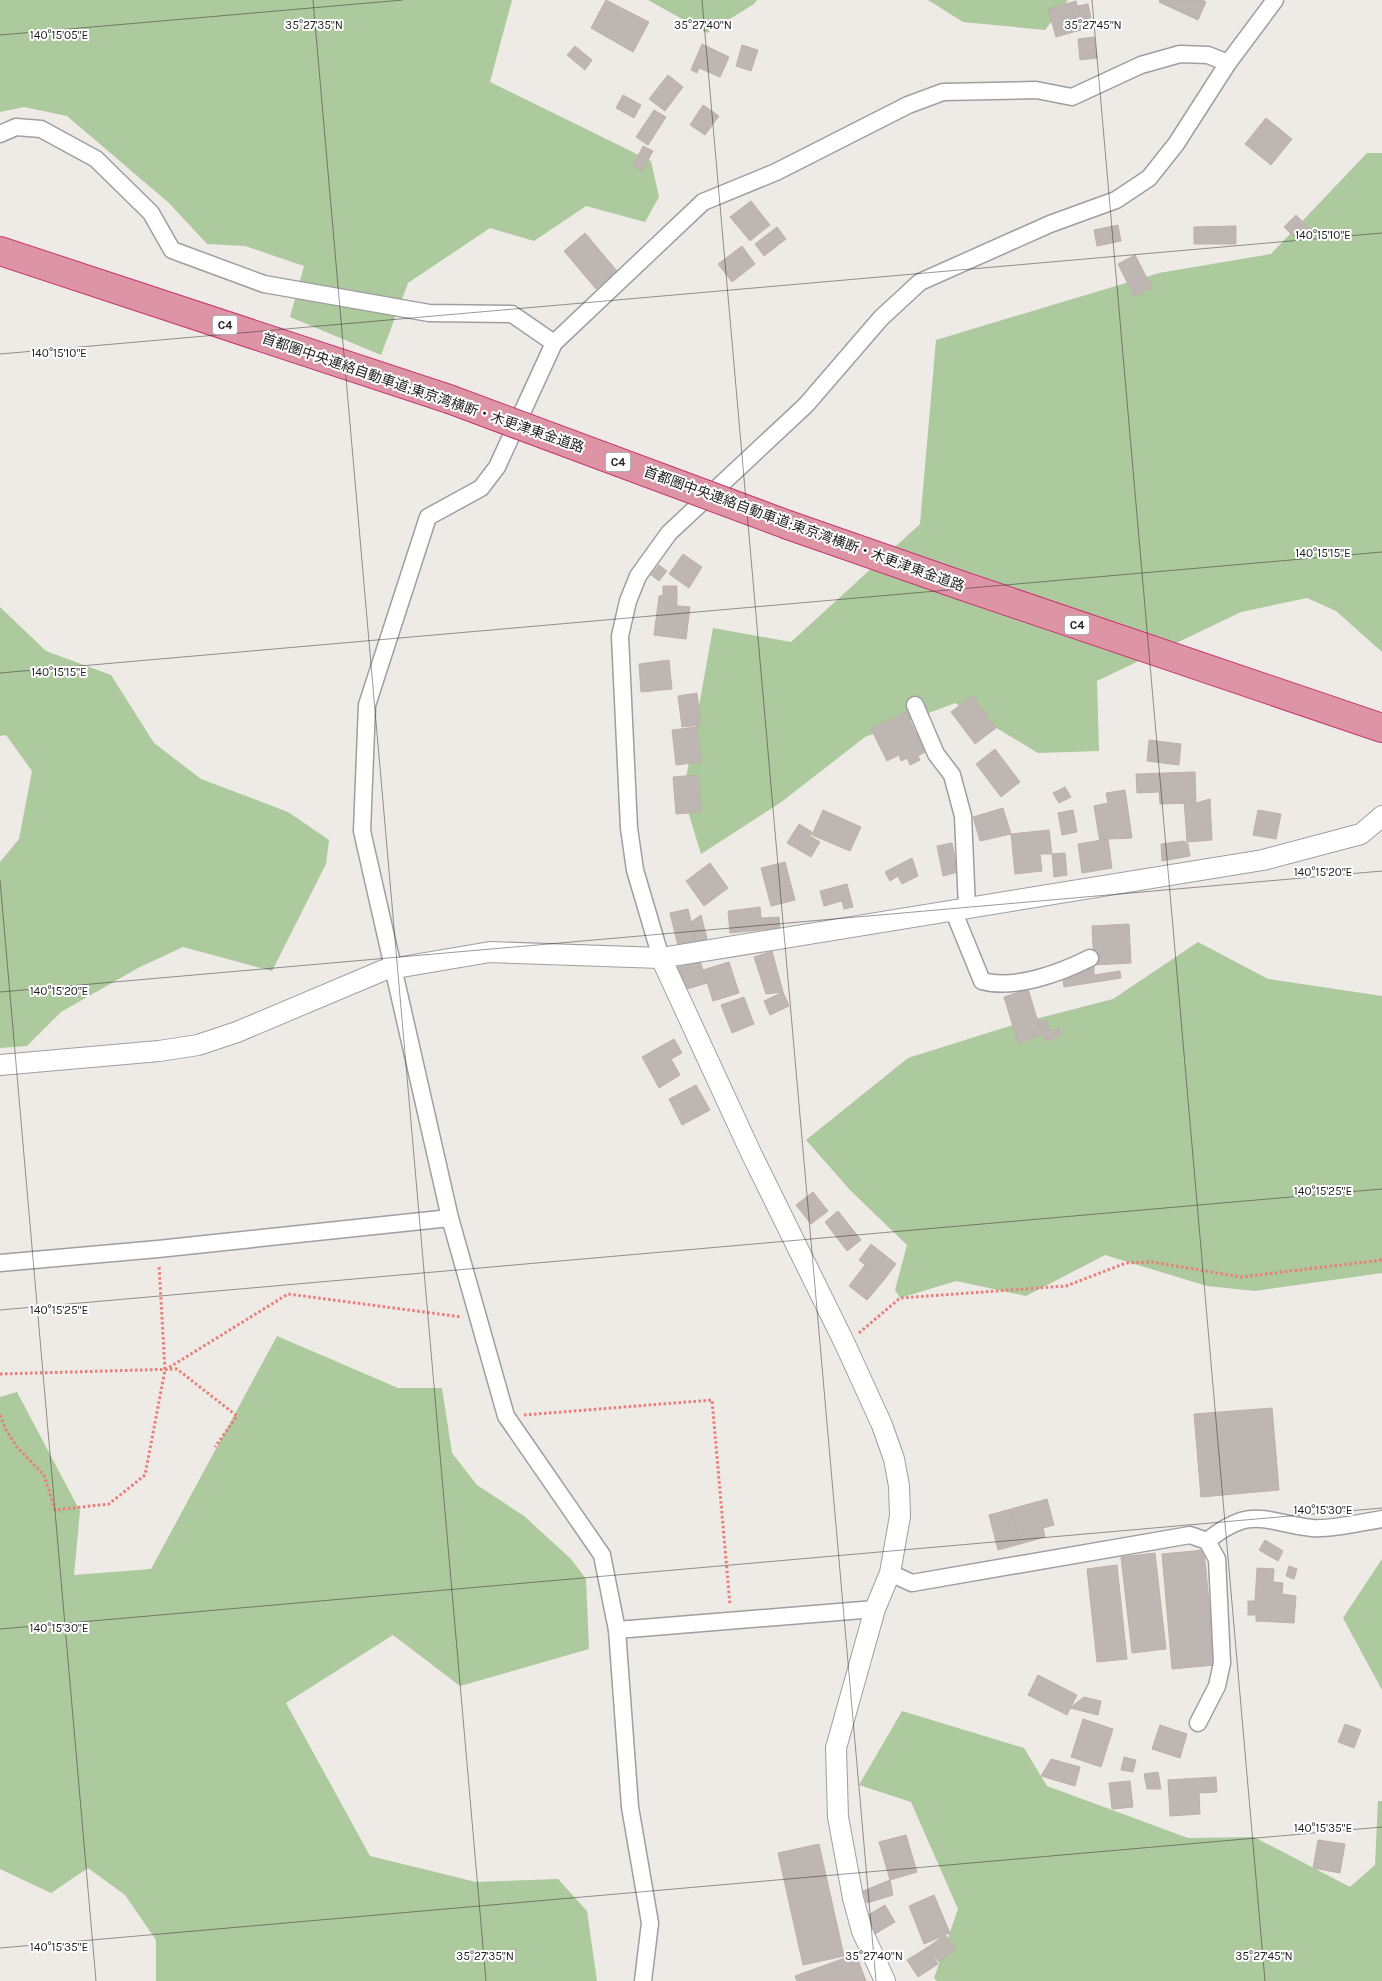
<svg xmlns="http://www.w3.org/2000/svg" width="1382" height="1981" font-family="Karla,'Noto Sans JP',sans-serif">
	<rect width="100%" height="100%" fill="#eeeae5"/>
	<g fill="#adc99e">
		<polygon points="0,0 512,0 490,82 651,161 659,197 645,222 586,206 534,241 490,228 408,283 381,355 290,317 304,266 245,246 207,244 169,203 67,116 24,107 0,112"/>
		<polygon points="648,0 757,0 754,4 707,33"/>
		<polygon points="928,0 1068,0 1045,30 963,22"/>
		<polygon points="1367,153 1382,153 1382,652 1336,611 1307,598 1241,612 1097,681 1099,751 1038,753 955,703 865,737 780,803 701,854 683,795 713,628 791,642 920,524 936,340 1159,273 1271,254"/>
		<polygon points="0,607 46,651 111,675 154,743 201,779 288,812 329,840 326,864 272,971 183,947 138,968 61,1012 27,1046 0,1048 0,862 19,839 32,771 6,735 0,736"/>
		<polygon points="1198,942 1268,979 1382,996 1382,1273 1255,1291 1207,1286 1105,1255 1026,1296 956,1281 900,1298 895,1290 907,1245 850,1190 806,1140 908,1058 1016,1024 1113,999"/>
		<polygon points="277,1336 398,1388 442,1388 452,1453 477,1485 524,1516 571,1559 586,1579 589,1649 460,1686 393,1635 286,1703 370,1856 476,1882 558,1879 587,1911 597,1981 156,1981 156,1940 125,1895 88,1868 51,1893 0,1869 0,1397 17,1392 80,1511 74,1575 151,1569"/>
		<polygon points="1382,1559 1382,1690 1343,1618"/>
		<polygon points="902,1711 1024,1748 1047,1786 1188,1838 1254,1837 1350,1887 1375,1865 1378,1801 1382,1801 1382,1981 937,1981 934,1978 958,1909 911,1802 859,1785"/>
	</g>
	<g fill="#beb6b2" stroke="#beb1a9">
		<polygon points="606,0 649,22 633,52 591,28"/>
		<polygon points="1160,0 1202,0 1206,2 1198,20 1159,2"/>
		<polygon points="1076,1 1084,29 1056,37 1048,9"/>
		<polygon points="1088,4 1091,18 1080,20 1078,6"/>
		<polygon points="1094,37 1097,58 1080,60 1078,39"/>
		<polygon points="702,44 729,57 720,77 699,68 697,73 691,70"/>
		<polygon points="742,45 758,50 751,71 736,66"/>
		<polygon points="575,46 592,60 585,70 567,55"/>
		<polygon points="668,75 683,87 665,111 649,99"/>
		<polygon points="623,95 641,105 634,118 616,108"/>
		<polygon points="703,105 719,116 705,135 690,125"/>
		<polygon points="654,110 666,117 648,145 636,137"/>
		<polygon points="1266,118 1292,139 1271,165 1245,144"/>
		<polygon points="643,146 653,151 642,171 633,166"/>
		<polygon points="751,201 770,225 750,241 730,217"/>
		<polygon points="1296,215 1315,234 1310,238 1302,229 1293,236 1284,227"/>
		<polygon points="1118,225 1121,241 1097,246 1094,230"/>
		<polygon points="1236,226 1236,244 1194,244 1194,227"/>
		<polygon points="777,227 786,239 764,256 755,244"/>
		<polygon points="585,233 617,271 596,289 564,251"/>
		<polygon points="742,246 755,264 732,282 718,264"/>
		<polygon points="1135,255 1152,288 1134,296 1118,264"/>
		<polygon points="683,554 702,567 689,588 669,574"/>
		<polygon points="659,565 667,571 659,581 651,575"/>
		<polygon points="663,586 677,586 677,605 658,604 659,596 663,595"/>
		<polygon points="658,604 690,607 686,639 654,635"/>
		<polygon points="669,660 672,689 641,692 639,664"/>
		<polygon points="697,693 701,725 682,727 678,696"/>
		<polygon points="972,696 996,728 975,744 951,712"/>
		<polygon points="906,712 925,752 918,756 920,760 910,765 907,758 901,761 899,755 887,761 871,729"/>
		<polygon points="697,727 701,762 676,765 672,730"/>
		<polygon points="1149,740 1181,744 1179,765 1147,761"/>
		<polygon points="995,749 1020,782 1001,797 976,764"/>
		<polygon points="1195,772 1196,803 1160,804 1159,792 1137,793 1136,774"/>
		<polygon points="698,775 701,812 676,814 673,777"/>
		<polygon points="1065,787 1071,797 1059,803 1053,793"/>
		<polygon points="1125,790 1132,838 1108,839 1100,843 1094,806 1108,803 1106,793"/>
		<polygon points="1210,799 1212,840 1187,842 1184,800 1196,803"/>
		<polygon points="1003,808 1011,834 980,841 973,817"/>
		<polygon points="823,810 861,827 850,851 812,835"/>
		<polygon points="1073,810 1077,832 1062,835 1058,813"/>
		<polygon points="1258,810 1281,814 1276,839 1253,835"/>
		<polygon points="799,824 812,832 810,836 820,842 811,857 787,843"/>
		<polygon points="1049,830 1052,854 1040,854 1042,871 1015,874 1011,834"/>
		<polygon points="1108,839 1112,868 1082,873 1078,844"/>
		<polygon points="1184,841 1188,844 1190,856 1162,861 1161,844"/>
		<polygon points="952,843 958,872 943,876 937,846"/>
		<polygon points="1065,853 1067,875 1054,877 1052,854"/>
		<polygon points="912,858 918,876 902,884 898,876 890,881 885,872"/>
		<polygon points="785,862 795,900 771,906 761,868"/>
		<polygon points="710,863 728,888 704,906 686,881"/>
		<polygon points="847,884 853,907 844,909 842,901 824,906 820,891"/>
		<polygon points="760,907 761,918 779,917 780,928 730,933 728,911"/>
		<polygon points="688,909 696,942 678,946 670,913"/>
		<polygon points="701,915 708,943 697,946 691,922"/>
		<polygon points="1129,924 1131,963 1094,965 1092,926"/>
		<polygon points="772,951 783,992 766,994 754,957"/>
		<polygon points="700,961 707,983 681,991 675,968"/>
		<polygon points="729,962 739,993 713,1001 703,970"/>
		<polygon points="1094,965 1094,975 1120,971 1121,978 1064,987 1062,972"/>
		<polygon points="1028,989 1042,1035 1018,1043 1004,997"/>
		<polygon points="783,992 789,1006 770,1015 764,1001"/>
		<polygon points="744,997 754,1024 732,1033 721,1005"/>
		<polygon points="1046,1020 1050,1031 1059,1028 1061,1036 1045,1041 1038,1022"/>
		<polygon points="674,1039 682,1053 671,1059 680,1075 659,1088 642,1057"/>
		<polygon points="696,1085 710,1110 682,1125 669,1099"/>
		<polygon points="813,1192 828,1211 811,1224 796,1205"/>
		<polygon points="838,1211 861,1240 847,1251 825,1222"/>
		<polygon points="871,1244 896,1264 884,1280 859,1260"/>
		<polygon points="865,1265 884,1280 867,1300 849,1286"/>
		<polygon points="1272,1408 1279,1490 1201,1497 1194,1414"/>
		<polygon points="1047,1499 1054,1525 1043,1528 1045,1537 1020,1544 1011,1509"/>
		<polygon points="1011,1509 1020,1544 998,1550 989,1515"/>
		<polygon points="1265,1540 1283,1551 1278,1561 1259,1550"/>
		<polygon points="1204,1550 1215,1665 1172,1669 1162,1554"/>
		<polygon points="1155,1553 1166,1649 1132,1653 1121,1557"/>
		<polygon points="1117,1565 1127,1659 1097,1662 1087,1569"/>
		<polygon points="1289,1566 1297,1569 1294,1579 1286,1576"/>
		<polygon points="1257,1568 1274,1569 1273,1582 1283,1583 1282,1594 1296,1596 1294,1623 1256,1621 1256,1615 1248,1615 1248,1601 1255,1601"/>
		<polygon points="1038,1675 1077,1695 1067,1715 1028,1695"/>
		<polygon points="1084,1697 1101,1701 1098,1715 1070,1708"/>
		<polygon points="1083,1719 1113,1729 1101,1767 1071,1757"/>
		<polygon points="1345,1724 1361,1730 1354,1748 1338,1742"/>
		<polygon points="1160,1725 1187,1734 1180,1758 1152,1749"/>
		<polygon points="1124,1757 1136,1760 1133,1772 1121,1770"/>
		<polygon points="1051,1759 1080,1767 1075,1786 1041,1776"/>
		<polygon points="1158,1772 1161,1789 1147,1789 1144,1774"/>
		<polygon points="1216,1777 1217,1792 1199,1793 1200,1814 1170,1816 1168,1780"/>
		<polygon points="1130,1781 1133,1807 1112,1809 1109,1783"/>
		<polygon points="906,1835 917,1872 890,1880 879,1842"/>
		<polygon points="1318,1840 1345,1844 1340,1873 1313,1868"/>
		<polygon points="819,1844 844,1956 803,1965 778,1853"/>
		<polygon points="890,1880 893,1895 867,1903 863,1891"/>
		<polygon points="934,1895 950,1933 924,1944 909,1906"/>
		<polygon points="885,1905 895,1922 875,1934 865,1917"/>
		<polygon points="945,1935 956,1949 939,1962 928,1947"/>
		<polygon points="928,1947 938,1964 918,1977 907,1960"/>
		<polygon points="856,1954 866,1981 797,1981 795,1976"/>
	</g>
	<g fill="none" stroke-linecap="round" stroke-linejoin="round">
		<g stroke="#9f9f9f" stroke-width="19">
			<g id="minor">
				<polyline points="0,134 16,127 41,129 96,159 151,213 172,250 264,284 429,313 512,314 554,343"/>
				<polyline points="915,705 936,754 952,775 963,816 967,908"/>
				<path d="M953 910 982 981C1015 990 1060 973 1090 958"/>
				<polyline points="661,958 635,870 629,828 620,636 628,601 638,576 669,533 806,405 881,318 920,282 1050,224 1116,200 1149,178 1176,144 1228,63 1275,0"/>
				<polyline points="0,1263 158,1249 450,1218"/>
				<path d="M1207 1541C1252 1505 1263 1522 1312 1528 1329 1530 1364 1522 1382 1519"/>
				<polyline points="890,1573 912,1583 1190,1535 1207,1541 1217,1559 1222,1663 1217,1686 1198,1723"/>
				<polyline points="617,1630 875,1609"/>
				<polyline points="643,1981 650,1923 630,1807 617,1630 602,1555 506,1416 450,1218 362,831 367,705 428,517 481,488 497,467 554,343 703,202 776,172 908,105 943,92 1036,90 1072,97 1141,65 1180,54 1208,55 1228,63"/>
			</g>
		</g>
		<g stroke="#9f9f9f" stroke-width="22">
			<g id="tertiary">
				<polyline points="661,958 751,1153 845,1344 882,1425 894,1459 899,1486 900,1516 890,1573 875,1609 836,1748 838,1817 853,1898 862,1931 885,1981"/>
				<polyline points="0,1065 159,1051 198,1045 237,1032 384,970 490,952 661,958 1263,860 1361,834 1382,816"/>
			</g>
		</g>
		<g stroke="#c73771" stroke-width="30">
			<g id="motorway">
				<polyline points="0,251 449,399"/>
				<polyline points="788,525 963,586 1382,728"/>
			</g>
		</g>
		<g stroke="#eb7e79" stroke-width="3" stroke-dasharray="2.5 2.5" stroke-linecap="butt">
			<polyline points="859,1333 900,1298 1066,1286 1126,1263 1152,1262 1241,1277 1382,1260"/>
			<polyline points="165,1370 288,1294 462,1317"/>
			<polyline points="0,1374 177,1369 237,1416 215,1447"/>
			<polyline points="0,1415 6,1430 17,1447 44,1475 55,1510 109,1504 145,1475 165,1370 159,1265"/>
			<polyline points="524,1415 712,1400 730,1605"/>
		</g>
		<use href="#minor" stroke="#fff" stroke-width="16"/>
		<use href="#tertiary" stroke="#fff" stroke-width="20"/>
		<use href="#motorway" stroke="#dd95a6" stroke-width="28"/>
		<g stroke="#c73771" stroke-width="30" stroke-linecap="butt">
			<polyline id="motorway-bridge" points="449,399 788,525"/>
		</g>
		<use href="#motorway-bridge" stroke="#dd95a6" stroke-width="28"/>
	</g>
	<path fill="none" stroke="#1e1e1e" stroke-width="1" stroke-opacity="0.45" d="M313 0 486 1981M702 0 876 1981M1092 0 1265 1981M0 35 403 0M0 354 1382 233M0 673 1382 552M0 880 96 1981M0 992 1382 871M0 1310 1382 1189M0 1629 1382 1508M0 1948 1382 1827"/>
	<g text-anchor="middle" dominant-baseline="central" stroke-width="4" stroke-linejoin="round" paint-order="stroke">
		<g fill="#fff" stroke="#626262" stroke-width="1">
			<rect x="212.5" y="315.5" width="25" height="19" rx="4"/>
			<rect x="605.5" y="452.5" width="25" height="19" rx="4"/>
			<rect x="1064.5" y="615.5" width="25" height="19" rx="4"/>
		</g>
		<g font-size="12" font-weight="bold" fill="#1e1e1e">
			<text x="225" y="325">C4</text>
			<text x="618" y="462">C4</text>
			<text x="1077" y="625">C4</text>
		</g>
		<g font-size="14" fill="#1e1e1e" stroke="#fff">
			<text transform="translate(423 393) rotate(19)">首都圏中央連絡自動車道;東京湾横断・木更津東金道路</text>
			<text transform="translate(804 529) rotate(20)">首都圏中央連絡自動車道;東京湾横断・木更津東金道路</text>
		</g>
	</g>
	<g font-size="12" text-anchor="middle" fill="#1e1e1e" stroke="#fff" stroke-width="4" stroke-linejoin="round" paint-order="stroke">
		<text x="314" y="29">35°27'35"N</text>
		<text x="703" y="29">35°27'40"N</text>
		<text x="1093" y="29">35°27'45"N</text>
		<text x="59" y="39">140°15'05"E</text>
		<text x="1323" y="239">140°15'10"E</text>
		<text x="59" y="357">140°15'10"E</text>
		<text x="1323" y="557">140°15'15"E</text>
		<text x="59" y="676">140°15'15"E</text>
		<text x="1323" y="876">140°15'20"E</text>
		<text x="59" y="995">140°15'20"E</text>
		<text x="1323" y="1195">140°15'25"E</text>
		<text x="59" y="1314">140°15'25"E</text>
		<text x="1323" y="1514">140°15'30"E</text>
		<text x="59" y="1632">140°15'30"E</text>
		<text x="1323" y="1832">140°15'35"E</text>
		<text x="59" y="1951">140°15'35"E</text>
		<text x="485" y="1960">35°27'35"N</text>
		<text x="874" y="1960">35°27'40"N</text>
		<text x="1264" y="1960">35°27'45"N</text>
	</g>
</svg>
